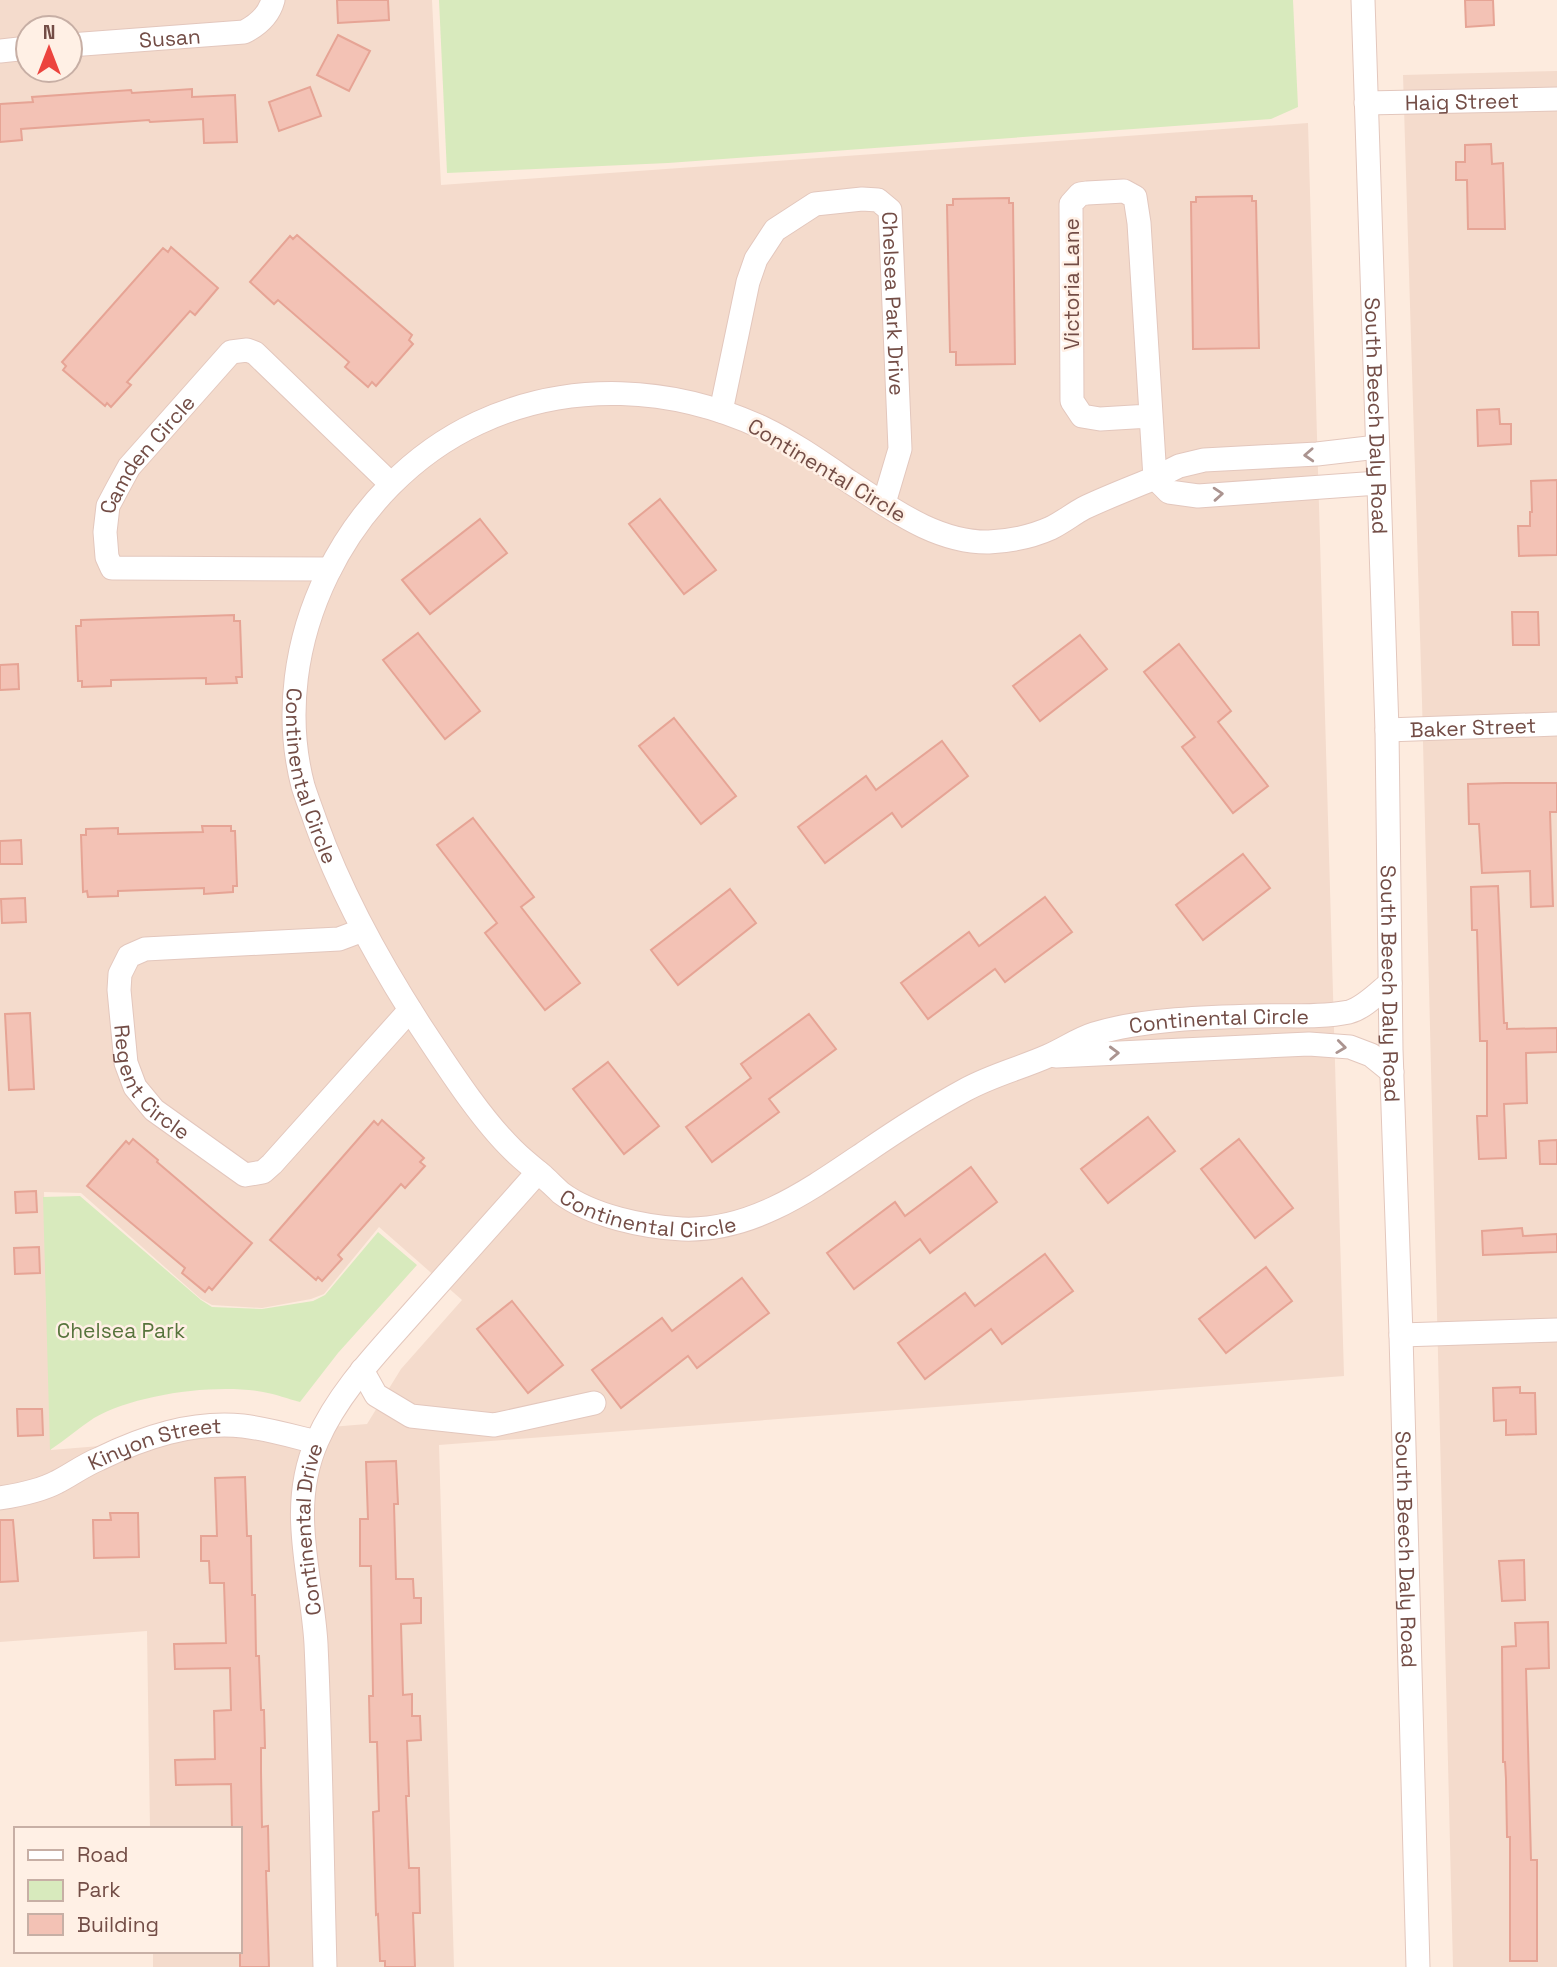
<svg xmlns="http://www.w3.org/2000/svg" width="1557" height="1967" font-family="'Space Grotesk',sans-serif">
	<rect width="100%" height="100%" fill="#fdebde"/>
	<g fill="#f4dbcc" fill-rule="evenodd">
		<path d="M0 0H432L441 185 1308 123 1344 1376 439 1445 454 1967H153V1951H240V1829H150L147 1631 0 1642ZM28 28H70V70H28ZM44 1192 81 1193 201 1299 212 1305 262 1308 311 1299 324 1294 379 1227 462 1300 401 1369 367 1424 51 1450Z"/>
		<polygon points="1557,71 1557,1967 1453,1967 1422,701 1403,75"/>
	</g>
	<g fill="#d8eabd">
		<polygon points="439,0 1293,0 1298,107 1271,119 668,163 447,173"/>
		<path d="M80 1196 201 1300 212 1307 262 1309 313 1301 325 1295 378 1232 417 1265 338 1353 300 1402C288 1399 276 1394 263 1392 217 1383 135 1394 94 1418 79 1428 65 1440 50 1450L43 1197Z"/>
	</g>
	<g fill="#f3c2b5" stroke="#e6a495" stroke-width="2">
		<polygon points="337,0 388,0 389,20 338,23"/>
		<polygon points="1465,0 1493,0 1494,25 1466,27"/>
		<polygon points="338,35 370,51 349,91 317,75"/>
		<polygon points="310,87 321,116 279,131 269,102"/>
		<polygon points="192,89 192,97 235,95 237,142 204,143 203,119 150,122 149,120 21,129 22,140 0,142 0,104 33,102 32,97 131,90 132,93"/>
		<polygon points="1491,144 1492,164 1503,163 1505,229 1468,229 1467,180 1456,180 1456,162 1465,162 1465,145"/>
		<polygon points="1252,196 1252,201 1256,201 1259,348 1193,349 1191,202 1196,202 1196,197"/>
		<polygon points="1009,198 1009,203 1013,203 1015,364 956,365 956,352 950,352 947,205 953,205 953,199"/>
		<polygon points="297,235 412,335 409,340 413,344 376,386 372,382 368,387 345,367 349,362 278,300 274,304 250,282 290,236 293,239"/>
		<polygon points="171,247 218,288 195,315 190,311 127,382 131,385 111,407 107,403 105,406 63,370 66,366 62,362 163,248 168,252"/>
		<polygon points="1499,409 1500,424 1511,424 1511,444 1478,446 1477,410"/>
		<polygon points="1557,480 1557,555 1519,556 1518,526 1530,526 1530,512 1532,512 1531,481"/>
		<polygon points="660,499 716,570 684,594 629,524"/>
		<polygon points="480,519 507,553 430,614 402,580"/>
		<polygon points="1512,612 1538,612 1539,645 1513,645"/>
		<polygon points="234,615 234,621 240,621 242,677 236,677 237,683 206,684 206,678 111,680 111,686 82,687 82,681 78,681 76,626 81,626 81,620"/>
		<polygon points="418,633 480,711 445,739 383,660"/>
		<polygon points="1080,635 1107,669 1040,721 1013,686"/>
		<polygon points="1179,644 1231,711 1218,722 1268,786 1233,813 1182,747 1195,737 1144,672"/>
		<polygon points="18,664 19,689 0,690 0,665"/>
		<polygon points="674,718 736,796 701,824 639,746"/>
		<polygon points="942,741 968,776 902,827 892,813 825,863 798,827 866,776 876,790"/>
		<polygon points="1505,783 1557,783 1557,812 1550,812 1553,906 1531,907 1530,871 1482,873 1479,824 1469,824 1468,784"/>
		<polygon points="473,818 534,897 521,907 580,983 545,1010 485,933 497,923 437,845"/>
		<polygon points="202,826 231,826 231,831 235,831 237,886 233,886 233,892 204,894 204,888 118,891 118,896 88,897 87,891 83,892 81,835 86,835 86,829 118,828 118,834 203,832"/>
		<polygon points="21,840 22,864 0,864 0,841"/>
		<polygon points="1243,854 1270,888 1203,940 1176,905"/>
		<polygon points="1498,886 1504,1023 1507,1023 1507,1029 1557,1028 1557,1052 1526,1053 1527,1103 1504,1104 1506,1158 1479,1159 1477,1116 1487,1116 1487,1041 1480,1041 1477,930 1472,930 1471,887"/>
		<polygon points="730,889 756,923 678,985 651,950"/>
		<polygon points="1045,897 1072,932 1005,982 995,969 928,1019 901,983 969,932 979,946"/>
		<polygon points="25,898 26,922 2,923 1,899"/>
		<polygon points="30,1013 34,1089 9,1090 5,1014"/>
		<polygon points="809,1014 836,1049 769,1099 779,1112 712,1162 686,1127 751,1078 741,1064"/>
		<polygon points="608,1062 659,1126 624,1154 573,1089"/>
		<polygon points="1148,1117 1175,1151 1108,1203 1081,1169"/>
		<polygon points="382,1120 424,1158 420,1162 425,1166 405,1188 401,1184 338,1255 342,1259 322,1281 318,1277 316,1280 270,1240 374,1121 378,1125"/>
		<polygon points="133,1139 158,1160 157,1162 252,1243 212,1290 209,1287 205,1292 182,1273 185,1268 87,1186 126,1141 129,1144"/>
		<polygon points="1239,1139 1293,1208 1255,1238 1201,1169"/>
		<polygon points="1557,1140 1557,1164 1540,1164 1539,1141"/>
		<polygon points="971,1167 997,1202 930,1253 920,1239 854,1289 827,1253 895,1202 905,1216"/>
		<polygon points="36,1191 37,1212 16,1213 15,1192"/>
		<polygon points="1522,1228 1523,1236 1557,1234 1557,1252 1483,1255 1482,1231"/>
		<polygon points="39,1247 40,1273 15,1274 14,1248"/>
		<polygon points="1045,1254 1073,1291 1002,1344 991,1329 925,1379 898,1343 965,1293 975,1306"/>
		<polygon points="1266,1267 1292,1301 1226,1353 1199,1319"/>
		<polygon points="742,1278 769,1313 697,1368 688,1356 621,1408 592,1370 662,1318 672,1331"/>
		<polygon points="512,1301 563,1365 528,1393 477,1329"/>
		<polygon points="1520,1387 1520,1393 1535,1393 1536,1434 1506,1435 1506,1420 1494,1421 1493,1388"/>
		<polygon points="17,1409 42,1409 43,1435 18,1436"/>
		<polygon points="396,1461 398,1504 394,1504 396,1579 413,1579 414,1598 421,1598 421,1623 401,1624 403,1695 412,1694 412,1716 420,1716 421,1740 407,1741 409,1796 406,1796 409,1868 419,1868 420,1913 413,1913 415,1967 385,1967 385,1961 380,1961 378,1914 376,1915 373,1812 379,1811 377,1742 370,1742 369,1696 373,1696 371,1566 360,1566 360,1519 368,1519 366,1462"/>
		<polygon points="245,1477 247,1536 251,1536 252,1595 255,1595 256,1656 259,1656 261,1710 264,1710 265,1748 261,1748 261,1772 262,1827 268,1826 269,1871 266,1871 269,1967 240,1967 240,1829 232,1829 231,1784 176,1785 175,1760 215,1759 214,1711 231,1710 230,1668 175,1669 174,1644 226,1643 224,1583 210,1583 209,1561 201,1561 201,1536 217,1536 215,1478"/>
		<polygon points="110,1513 138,1513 139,1557 94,1558 93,1520 111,1520"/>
		<polygon points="0,1520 13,1520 18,1581 0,1582"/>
		<polygon points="1524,1560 1525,1600 1502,1601 1499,1561"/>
		<polygon points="1548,1622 1549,1668 1526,1669 1531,1860 1537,1860 1537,1961 1510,1961 1510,1837 1507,1837 1506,1779 1505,1762 1503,1762 1502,1647 1516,1646 1515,1623"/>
	</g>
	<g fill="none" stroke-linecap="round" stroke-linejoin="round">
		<g stroke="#e3c7bd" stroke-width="25">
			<g id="minor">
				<path id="s1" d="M1363 0 1387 730 1391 1050 1401 1335 1418 1967"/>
				<path id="s2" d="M70 45 244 32C258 25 269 15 273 0"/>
				<polyline points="0,51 28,48"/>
				<path id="s3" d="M1366 103 1557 99"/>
				<path id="s4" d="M721 411 748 282 756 259 775 230 815 204 862 199 878 200 890 210 900 449 884 503"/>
				<path id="s5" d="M1150 416 1100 419 1082 416 1072 401 1071 204 1080 194 1087 193 1124 191 1135 197 1139 223 1155 478C1131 488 1107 497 1084 508 1073 514 1063 522 1051 528 1031 537 1010 541 989 542 937 543 892 509 850 482 822 463 794 443 763 428 673 386 570 380 478 423 347 484 266 644 303 786 307 799 312 811 316 823 342 896 379 962 421 1027 447 1066 480 1118 513 1150 522 1159 532 1167 542 1175 544 1177 559 1191 561 1193 592 1216 644 1227 682 1229 753 1232 812 1188 867 1151 899 1129 932 1108 965 1090 992 1075 1021 1068 1048 1056 1064 1049 1078 1039 1094 1034 1142 1019 1209 1017 1259 1016 1289 1015 1320 1018 1349 1012 1364 1008 1378 993 1390 983"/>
				<polyline points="1377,447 1317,454 1204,460 1179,466 1155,478 1169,492 1198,496 1378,483"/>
				<path id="s6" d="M330 569 112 568 107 557 105 532 108 506 117 489 129 467 231 352 247 350 255 353 391 484"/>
				<path id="s7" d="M1387 730 1557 724"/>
				<path id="s8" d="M363 930 339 939 145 949 129 956 120 974 119 990 126 1063 135 1087 154 1110 245 1175 263 1172 272 1164 410 1010"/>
				<polyline points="1056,1056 1309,1044 1350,1047 1371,1055 1392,1072"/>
				<polyline points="1401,1335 1557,1330"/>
				<polyline points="362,1370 376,1395 411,1416 494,1425 594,1403"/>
				<path id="s9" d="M0 1498C19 1495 40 1491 57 1482 71 1475 84 1465 99 1459 144 1437 192 1421 243 1426 268 1429 292 1436 316 1442"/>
				<path id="s10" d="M325 1967C322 1860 321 1752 316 1644 312 1575 287 1509 317 1441 339 1391 379 1351 415 1310 456 1264 497 1218 538 1172"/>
			</g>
		</g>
		<use href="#minor" stroke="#fff" stroke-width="23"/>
	</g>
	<defs><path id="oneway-chevron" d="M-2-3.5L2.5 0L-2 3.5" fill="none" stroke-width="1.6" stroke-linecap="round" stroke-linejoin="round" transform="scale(1.75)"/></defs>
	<g stroke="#ab9490">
		<use href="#oneway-chevron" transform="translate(1309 455) rotate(177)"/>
		<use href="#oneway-chevron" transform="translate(1218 494) rotate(-4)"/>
		<use href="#oneway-chevron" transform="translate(1341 1047) rotate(7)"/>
		<use href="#oneway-chevron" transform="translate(1114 1053) rotate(-2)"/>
	</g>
	<g text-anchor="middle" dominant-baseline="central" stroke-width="5" stroke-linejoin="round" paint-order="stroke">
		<g font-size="21" fill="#734d46" stroke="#fff0e5">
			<text stroke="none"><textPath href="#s2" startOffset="100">Susan</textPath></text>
			<text stroke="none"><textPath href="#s3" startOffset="96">Haig Street</textPath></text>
			<text transform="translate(1071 284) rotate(-90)">Victoria Lane</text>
			<text stroke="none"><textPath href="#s4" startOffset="411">Chelsea Park Drive</textPath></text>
			<text stroke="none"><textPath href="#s1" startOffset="416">South Beech Daly Road</textPath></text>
			<text stroke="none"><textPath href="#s6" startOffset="346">Camden Circle</textPath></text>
			<text transform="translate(827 470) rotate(31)">Continental Circle</text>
			<text stroke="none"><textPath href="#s7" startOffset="86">Baker Street</textPath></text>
			<text stroke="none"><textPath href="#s5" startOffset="1792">Continental Circle</textPath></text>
			<text stroke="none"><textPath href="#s1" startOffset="984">South Beech Daly Road</textPath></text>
			<text stroke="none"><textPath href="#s5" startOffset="3003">Continental Circle</textPath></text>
			<text stroke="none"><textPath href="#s8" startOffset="376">Regent Circle</textPath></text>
			<text stroke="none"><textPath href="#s5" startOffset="2380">Continental Circle</textPath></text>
			<text stroke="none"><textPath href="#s9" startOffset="166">Kinyon Street</textPath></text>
			<text stroke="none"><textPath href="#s10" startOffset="439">Continental Drive</textPath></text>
			<text stroke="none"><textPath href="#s1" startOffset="1550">South Beech Daly Road</textPath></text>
		</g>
		<g font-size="21" fill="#57743c" stroke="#fff0e5">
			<text x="121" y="1330">Chelsea Park</text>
		</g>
	</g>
	<rect x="14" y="1827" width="228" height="126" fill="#fff0e5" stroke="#c7afa5" stroke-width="2"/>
	<rect x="28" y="1850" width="35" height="10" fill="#ffffff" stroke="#c7afa5" stroke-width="2"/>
	<text x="77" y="1862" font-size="21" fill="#734d46">Road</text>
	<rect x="28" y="1880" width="35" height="21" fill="#d8eabd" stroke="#c7afa5" stroke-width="2"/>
	<text x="77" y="1897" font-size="21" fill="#734d46">Park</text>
	<rect x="28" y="1914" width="35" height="21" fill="#f3c2b5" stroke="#c7afa5" stroke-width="2"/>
	<text x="77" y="1932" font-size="21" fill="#734d46">Building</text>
	<g transform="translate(49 49)"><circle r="33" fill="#fff0e5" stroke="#c7afa5" stroke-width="2"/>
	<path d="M0-5L12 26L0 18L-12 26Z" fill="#ec443e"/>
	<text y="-10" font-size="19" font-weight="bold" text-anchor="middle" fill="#734d46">N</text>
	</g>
</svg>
